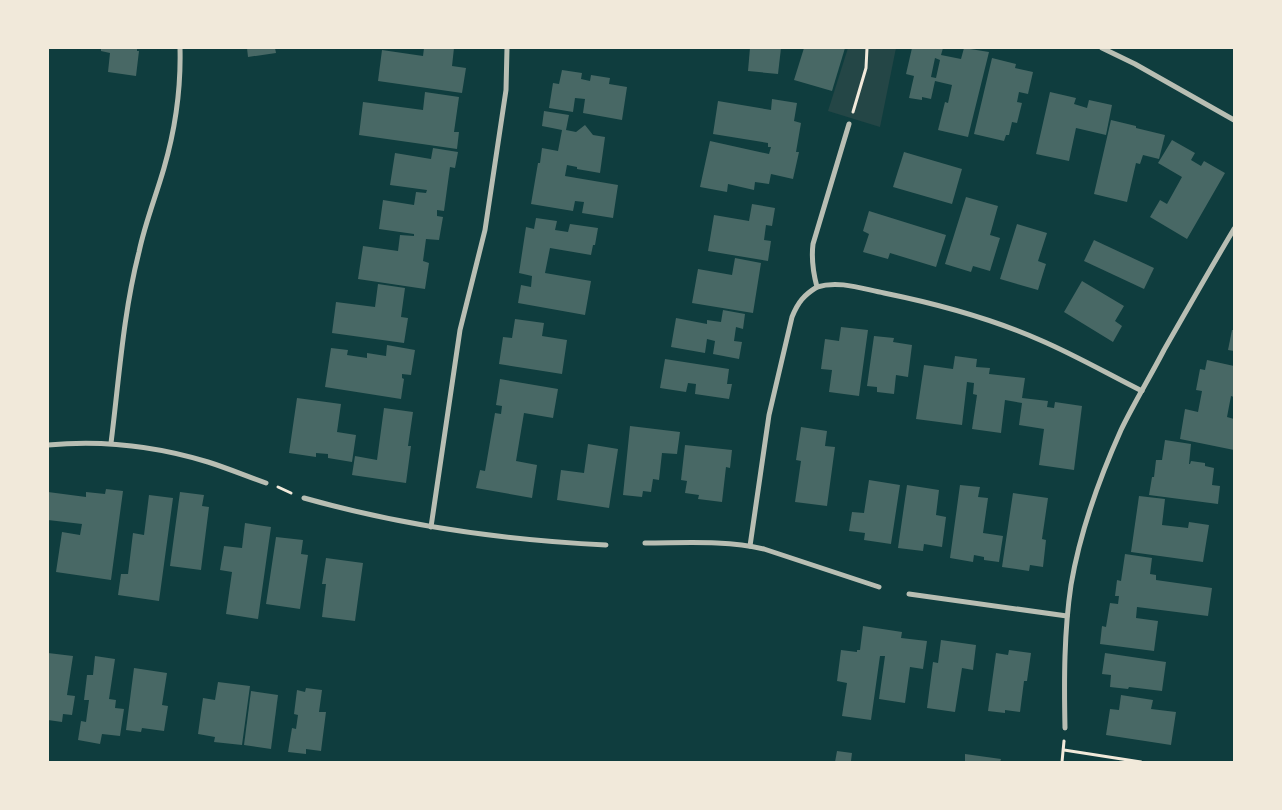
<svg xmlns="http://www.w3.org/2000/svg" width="1282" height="810" font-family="'Titillium Web',sans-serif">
	<rect width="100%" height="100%" fill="#0f3d3e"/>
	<polygon fill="#244646" points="848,48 896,48 880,127 828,111"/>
	<g fill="#486865" fill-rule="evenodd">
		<polygon points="101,48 137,48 137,51 139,51 136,76 108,72 110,53 101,51"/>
		<polygon points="247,48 275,48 276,53 248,57"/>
		<polygon points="424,48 454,48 452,66 466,68 462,93 378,81 382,50 423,56"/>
		<polygon points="750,48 781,48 778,74 748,71"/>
		<polygon points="804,48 845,48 832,91 794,80"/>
		<path d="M912 48H943L941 55 961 59 964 48 989 52 968 137 938 130 945 102 948 103 952 85 935 81 931 99 922 97V100L909 98 914 76 906 74ZM935 58 940 60 936 78 931 77Z"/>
		<polygon points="992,58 1016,64 1015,68 1033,72 1028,94 1019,92 1017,102 1022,103 1017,123 1012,122 1009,135 1006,135 1004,141 974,134"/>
		<polygon points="562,70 582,73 581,79 590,81 591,75 610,78 609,84 627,87 622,120 583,113 585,99 575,98 573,112 549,108 553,83 559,84"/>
		<polygon points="425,92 459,97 454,132 459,132 457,149 359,135 363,102 423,110"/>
		<polygon points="1050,92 1076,98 1074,104 1087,108 1089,100 1112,105 1106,135 1076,128 1069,161 1036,154"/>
		<polygon points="772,99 797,103 794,121 801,123 796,152 799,152 793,179 771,174 769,184 755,182 754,190 728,184 727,192 700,187 710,141 769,154 771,147 768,147 768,143 713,134 718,101 771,110"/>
		<polygon points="544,111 569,115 566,130 576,132 585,125 593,135 605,137 600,173 577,169 577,167 567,165 565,176 618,185 613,218 582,213 584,202 575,201 573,211 531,204 538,163 540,163 542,148 558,151 562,130 542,126"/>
		<polygon points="1111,120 1136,126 1136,128 1165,135 1159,159 1143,155 1140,164 1136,163 1127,202 1094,194"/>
		<polygon points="1172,140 1195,153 1191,160 1201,166 1204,161 1225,173 1187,239 1150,217 1160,200 1167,204 1182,177 1158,163"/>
		<polygon points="433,148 458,152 455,168 450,167 444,211 437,210 437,216 443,217 439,240 426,239 423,261 429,263 425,289 358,279 363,246 398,251 400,235 414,236 414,234 379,229 383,200 414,205 416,192 426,193 427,190 390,185 395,153 431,159"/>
		<polygon points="904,152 962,169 952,204 893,187"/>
		<polygon points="966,197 998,206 990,235 1000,238 990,271 973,266 971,272 945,264"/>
		<polygon points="752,204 775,208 772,226 766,225 764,240 771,241 768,261 708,251 714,215 749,221"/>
		<polygon points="869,211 946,235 936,267 890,253 888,259 863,252 869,234 863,231"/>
		<polygon points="536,218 557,221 555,230 568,232 570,224 598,228 595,245 593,245 591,255 550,248 545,273 591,281 585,315 518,303 521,285 531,287 532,276 519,273 526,227 534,229"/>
		<polygon points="1017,224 1047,233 1038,261 1046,264 1038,290 1000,279"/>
		<polygon points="1094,240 1154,268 1144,289 1084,261"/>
		<polygon points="735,258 761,263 753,313 692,303 698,269 732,275"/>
		<polygon points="1082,281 1124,306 1115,321 1122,326 1113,342 1064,312"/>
		<polygon points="378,284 405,288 401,317 408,318 404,343 332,333 336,302 375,307"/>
		<polygon points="723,310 745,314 743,329 736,327 734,341 742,342 739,359 713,354 715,341 707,339 705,353 671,347 676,318 707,324 707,320 721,322"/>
		<polygon points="515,319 544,323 542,336 567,340 562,374 499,364 503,337 512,338"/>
		<polygon points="841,327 868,330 859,396 829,392 832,370 821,369 825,339 839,341"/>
		<polygon points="1232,330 1234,330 1234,351 1228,350"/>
		<polygon points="874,336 894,338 893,342 912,345 908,377 896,375 894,394 877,392 877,387 867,386"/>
		<polygon points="387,345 415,350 411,375 402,374 402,378 404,379 401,399 325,387 331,348 348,350 347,355 367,358 367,353 386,356"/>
		<polygon points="955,356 977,359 976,367 990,368 989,374 1025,378 1022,398 1048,401 1047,407 1054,408 1055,402 1082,406 1074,470 1039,465 1044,429 1019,425 1022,403 1005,400 1001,433 972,429 977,395 973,394 974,383 967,382 962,425 916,419 924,365 953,369"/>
		<polygon points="665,359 729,369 727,384 732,384 729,399 695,394 696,384 688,383 686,392 660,388"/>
		<polygon points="1207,360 1234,366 1234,397 1231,396 1227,417 1234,419 1234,450 1180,439 1185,409 1198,412 1202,391 1196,390 1200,369 1205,370"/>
		<polygon points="500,379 558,389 553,418 524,413 516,461 537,465 532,498 476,488 480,470 485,471 495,413 501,414 502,406 496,405"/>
		<polygon points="297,398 341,404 337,432 356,435 352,462 328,458 328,454 316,453 316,457 289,453"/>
		<polygon points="384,408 413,412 408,446 411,446 406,483 352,475 355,456 377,460"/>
		<polygon points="630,426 680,432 677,454 662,453 659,480 653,479 651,492 643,491 642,497 623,495"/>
		<polygon points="801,427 827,431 825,446 835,447 827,506 795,502 801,461 796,460"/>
		<polygon points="1165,440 1191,444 1189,464 1190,464 1191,461 1205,463 1205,466 1214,468 1212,485 1220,486 1218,504 1149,495 1152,477 1154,477 1156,460 1162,460"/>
		<polygon points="588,444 618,449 609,508 557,500 561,470 584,473"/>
		<polygon points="685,445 732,450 730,468 726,467 722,502 698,499 699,495 685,493 687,481 681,480"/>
		<polygon points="869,480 900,485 891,544 864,540 865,533 849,531 852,512 864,513"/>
		<polygon points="907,485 939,490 936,515 946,517 942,547 924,544 923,551 898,548"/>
		<polygon points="960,485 980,487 978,497 988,498 983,533 1003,536 999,562 984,560 984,557 974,555 973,562 950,558"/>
		<polygon points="106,489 123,491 111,580 56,572 62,532 80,535 82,524 48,520 48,492 86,497 86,492 105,494"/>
		<polygon points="180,492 204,495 202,506 209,507 201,570 170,566"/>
		<polygon points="1013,493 1048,498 1042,539 1046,540 1043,567 1030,565 1029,571 1002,567"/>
		<polygon points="149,495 173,498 159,601 118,595 121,574 128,574 133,533 144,535"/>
		<polygon points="1139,496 1165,499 1162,525 1188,528 1189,522 1209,525 1203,562 1131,552"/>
		<polygon points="245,523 271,527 258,619 226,614 232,572 220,570 224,546 242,548"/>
		<polygon points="276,537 303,540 301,554 308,555 300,609 266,604"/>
		<polygon points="1125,554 1152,558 1150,574 1156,575 1156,580 1212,588 1208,616 1137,607 1136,618 1158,621 1154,651 1100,644 1102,626 1106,627 1110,603 1118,604 1119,596 1115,596 1117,580 1121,581"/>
		<polygon points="326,558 363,563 355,621 322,617 326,584 322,584"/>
		<polygon points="863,626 902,632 901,638 927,641 923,669 910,667 905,703 879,699 885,656 880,656 871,720 842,716 847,683 837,681 841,650 857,652 857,650 860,650"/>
		<polygon points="941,640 976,645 973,670 962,668 955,712 927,708 933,662 938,663"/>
		<polygon points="1009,650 1031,653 1027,681 1024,681 1020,712 1005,710 1005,713 988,711 996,653 1008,655"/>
		<polygon points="48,653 73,656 67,695 75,696 72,715 63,714 62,722 48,720"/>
		<polygon points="1105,653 1166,662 1162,691 1129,687 1128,689 1110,687 1111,675 1102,674"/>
		<polygon points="95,656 115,659 109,699 116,700 115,708 124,709 120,736 102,734 100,744 78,740 81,721 86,722 89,700 84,700 87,675 93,675"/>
		<polygon points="134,668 167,673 162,705 168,706 164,731 142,728 141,732 126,730"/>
		<polygon points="218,682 250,686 242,745 214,742 215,737 198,734 203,698 215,700"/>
		<polygon points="306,688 322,690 319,712 326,712 321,751 306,749 306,754 288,752 292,728 296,729 298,715 294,714 297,690 305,692"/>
		<polygon points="251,691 278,695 271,749 244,745"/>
		<polygon points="1121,695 1153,700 1151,709 1176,712 1171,745 1106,735 1110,709 1119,710"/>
		<polygon points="837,751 852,753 851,761 855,762 835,762"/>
		<polygon points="965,754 1001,759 1000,762 965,762"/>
	</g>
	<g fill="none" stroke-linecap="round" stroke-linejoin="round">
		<g stroke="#f1e9da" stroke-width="3">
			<polyline points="853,112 866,68 867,48"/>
			<polyline points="278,487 291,493"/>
			<polyline points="1064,750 1141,762"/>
			<polyline points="1062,762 1064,741"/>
		</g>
		<g stroke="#b8beb3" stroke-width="5">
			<polyline points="1102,48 1135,64 1234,120"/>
			<path d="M817 287C839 280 863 289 884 293 938 304 990 318 1040 340 1075 355 1108 374 1142 391"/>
			<path d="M111 443C119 380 123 314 139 252 145 223 156 196 164 168 175 130 181 87 180 48"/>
			<path d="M48 445C101 440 156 446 208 462 227 468 246 476 266 483"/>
			<path d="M304 498C403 526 502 540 606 545"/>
			<polyline points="431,527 460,330 485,230 506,90 507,48"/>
			<path d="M645 543C685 543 725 540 764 549L879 587"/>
			<path d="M750 546 769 415 792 317C798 302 804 295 817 287 813 272 811 260 813 244L849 124"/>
			<polyline points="909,594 1067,616"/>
			<path d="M1065 728C1064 680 1064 632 1071 585 1080 532 1099 479 1121 430 1134 403 1150 377 1164 350 1187 310 1210 269 1234 229"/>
		</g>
	</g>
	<rect width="1282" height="810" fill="none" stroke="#f1e9da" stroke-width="98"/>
</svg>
